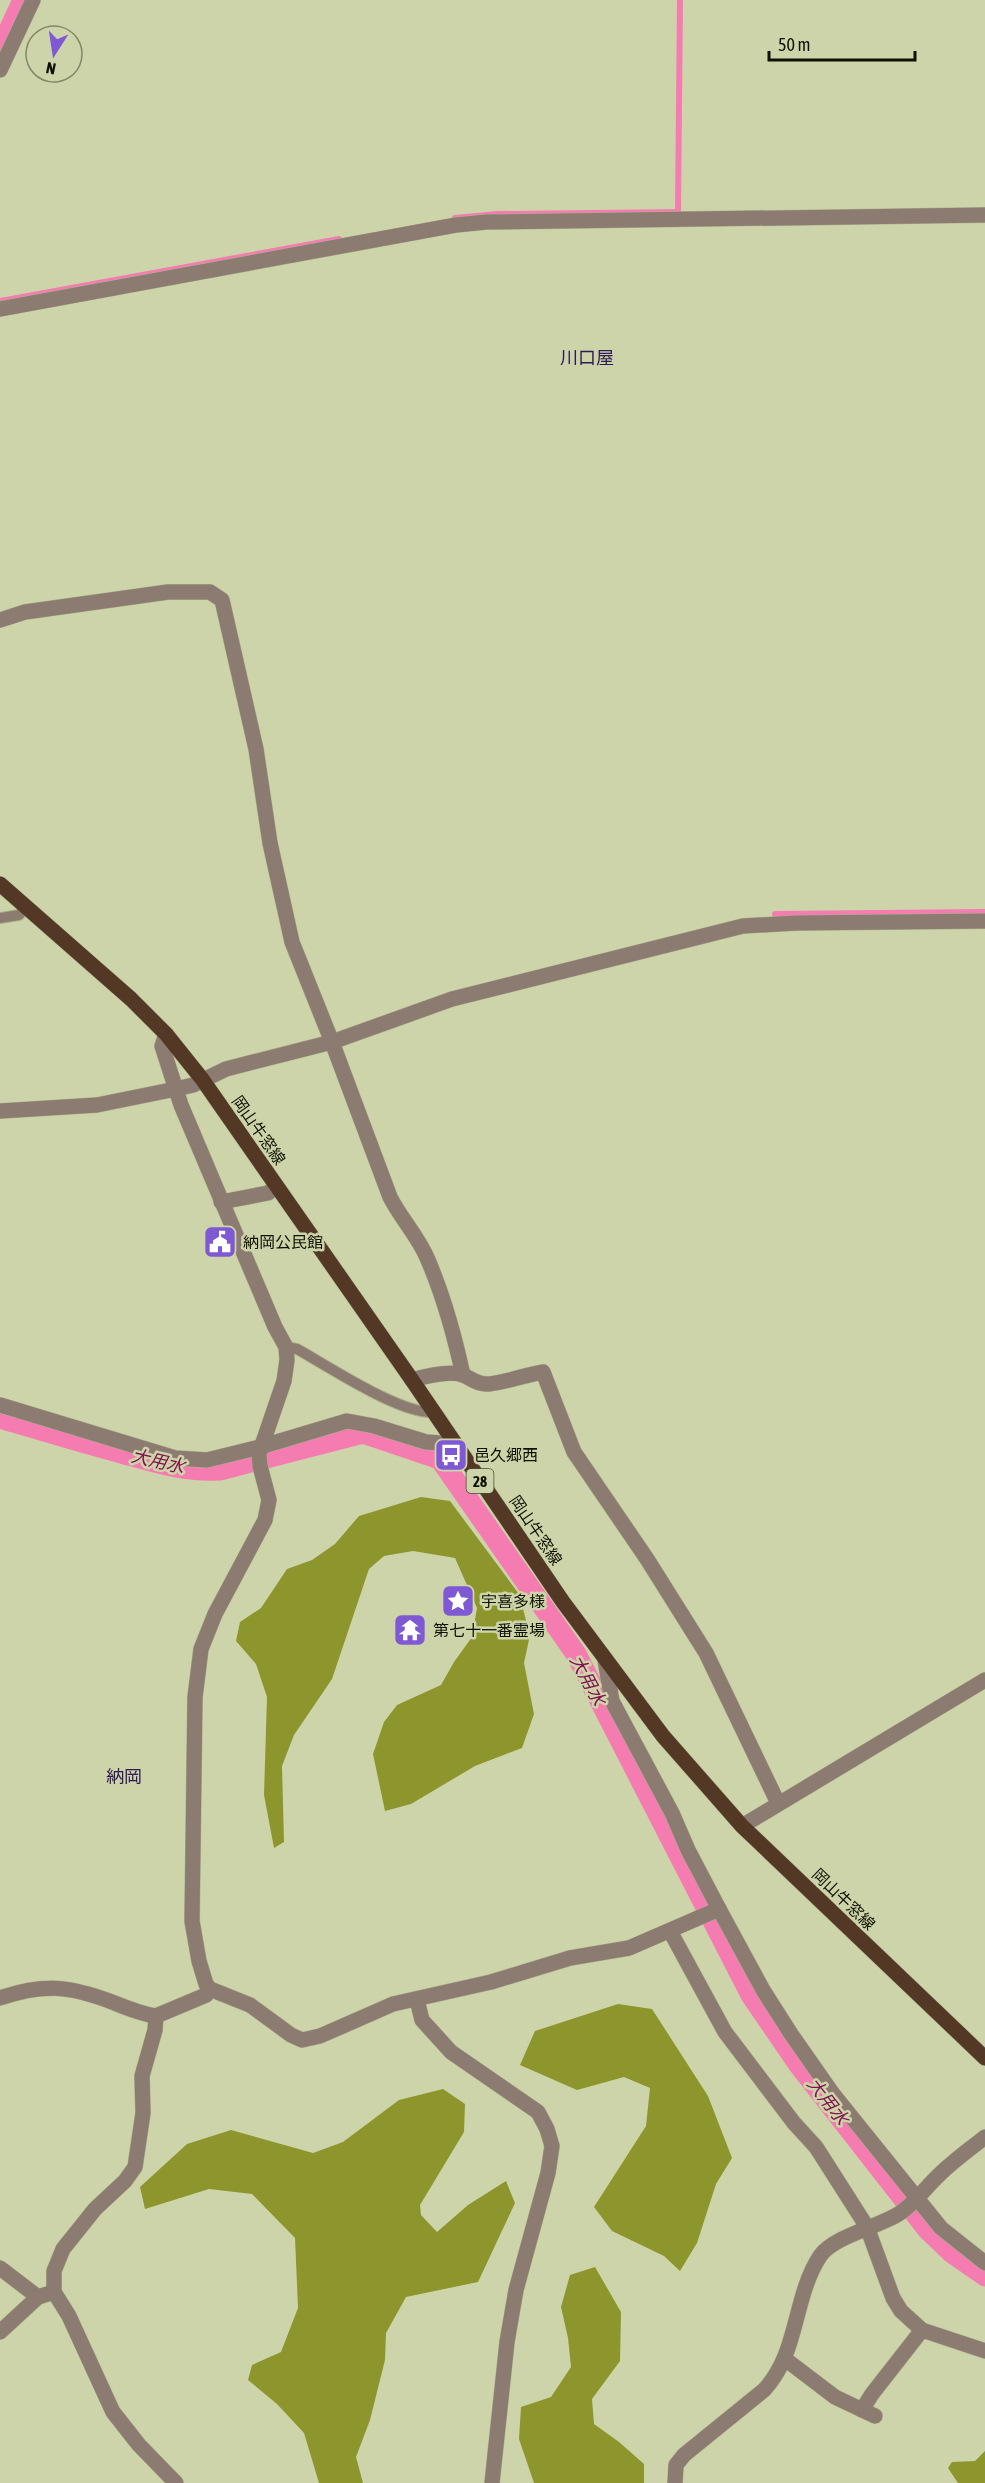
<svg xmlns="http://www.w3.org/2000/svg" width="985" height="2483" font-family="'Asap Condensed','Noto Sans JP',sans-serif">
	<rect width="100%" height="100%" fill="#ced4a9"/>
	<g fill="#8d962d">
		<polygon points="421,1497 450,1501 519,1594 530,1635 524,1663 534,1714 522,1748 475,1766 411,1804 385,1811 373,1754 384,1722 397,1705 441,1685 454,1662 472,1637 477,1608 455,1558 413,1551 384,1556 369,1569 332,1679 294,1735 282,1766 284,1842 274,1848 264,1795 267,1697 256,1664 236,1641 240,1622 261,1608 287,1569 312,1560 335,1544 359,1516"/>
		<polygon points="618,2004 652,2009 708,2096 732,2158 716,2184 697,2243 680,2271 664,2256 612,2231 594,2207 646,2126 650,2088 624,2077 577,2090 520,2065 535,2031"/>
		<polygon points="443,2089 465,2104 464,2132 420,2205 421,2215 437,2232 468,2205 506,2181 515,2203 478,2282 406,2297 386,2333 385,2360 370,2420 356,2457 363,2483 319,2483 304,2433 277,2404 248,2380 252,2365 281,2352 298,2308 295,2238 252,2194 209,2189 145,2209 140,2187 187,2144 231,2130 313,2153 343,2142 399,2100"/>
		<polygon points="595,2267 621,2312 620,2361 592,2399 594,2424 619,2442 644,2464 644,2483 534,2483 519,2439 521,2407 551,2397 571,2367 568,2338 561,2307 570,2275"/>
		<polygon points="985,2451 985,2483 958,2483 948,2468 952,2462 975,2461"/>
	</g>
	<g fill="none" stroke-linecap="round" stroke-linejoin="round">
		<g stroke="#f57cb1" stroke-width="6">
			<polyline points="678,212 680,0"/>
			<polyline points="455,218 497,214 678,212"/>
			<polyline points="0,301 339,239"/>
			<polyline points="775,914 985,912"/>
		</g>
		<g stroke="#f57cb1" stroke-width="21">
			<polyline points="0,50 23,0"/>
			<path d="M0 1418C41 1430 83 1443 125 1454 157 1463 186 1472 220 1470L363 1433 440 1459 576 1654 751 1995 799 2065 928 2230 952 2253 985 2276"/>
		</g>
		<g stroke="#acb18b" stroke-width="12">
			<g id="service">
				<polyline points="0,918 19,915 26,907"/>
				<path d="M286 1347 297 1349C328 1366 401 1415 434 1412"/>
			</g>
		</g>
		<g stroke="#acb18b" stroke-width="16">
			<g id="minor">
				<polyline points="0,70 33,0"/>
				<polyline points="0,309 456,225 486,222 985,215"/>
				<path d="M0 620 25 612 168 592H210L222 600 256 749 270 843 292 942 332 1042 390 1197C401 1219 419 1237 428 1260 443 1295 455 1338 463 1375"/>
				<polyline points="166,1034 162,1046 181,1105 275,1327 286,1347 287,1360 284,1381 259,1454 260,1466 269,1500 265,1520 215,1614 201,1649 195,1697 192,1921 199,1961 206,1984 210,1989 250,2005 291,2035 302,2040 320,2036 393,2004 491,1982 570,1958 629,1948 719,1909"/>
				<polyline points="0,1111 97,1105 176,1089 193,1085 226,1069 332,1042 452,999 743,926 796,923 985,921"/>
				<polyline points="221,1202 268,1193 276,1187"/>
				<path d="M412 1380C426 1376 449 1370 463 1375 472 1379 478 1385 489 1384 507 1382 525 1375 543 1372L574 1452 647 1559 706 1653 778 1803"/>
				<polyline points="0,1405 175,1458 207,1460 260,1447 347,1421 374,1426 426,1442 455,1444"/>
				<polyline points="605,1660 612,1701 672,1813 688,1850 719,1909 763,1990 791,2034 833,2094 941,2228 985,2263"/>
				<polyline points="742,1826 985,1680"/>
				<polyline points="670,1931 725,2032 794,2123 816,2147 867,2227 893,2298 901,2311 922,2330 985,2351"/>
				<path d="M0 1998C44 1983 70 1986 112 2002 127 2008 141 2014 156 2016"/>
				<polyline points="417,2000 422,2020 451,2052 538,2112 547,2129 552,2146 548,2173 516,2290 507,2342 492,2483"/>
				<polyline points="0,2268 38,2297"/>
				<polyline points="0,2332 38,2297 54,2292"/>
				<polyline points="785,2359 835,2397 875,2416"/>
				<polyline points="862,2410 872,2394 922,2330"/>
				<polyline points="176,2483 139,2445 113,2412 69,2316 54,2292 54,2271 63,2249 95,2209 125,2181 135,2167 143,2113 142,2076 155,2030 156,2016 206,1995 210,1989"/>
				<path d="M675 2483 676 2465 684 2455 764 2390C799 2353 793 2297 820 2256 834 2236 879 2227 900 2213 915 2203 926 2187 939 2175 953 2161 970 2149 985 2137"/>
			</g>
		</g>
		<g stroke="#acb18b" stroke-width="16">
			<polyline id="primary" points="0,884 131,999 166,1034 202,1079 412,1380 563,1602 663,1736 742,1826 985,2058"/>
		</g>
		<use href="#service" stroke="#8c7b71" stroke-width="10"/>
		<use href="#minor" stroke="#8c7b71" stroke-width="15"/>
		<use href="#primary" stroke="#543826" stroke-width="15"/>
	</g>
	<defs>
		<g id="civic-square" transform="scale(1.725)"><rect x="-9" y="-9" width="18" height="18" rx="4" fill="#7f59d3" stroke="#ced4a9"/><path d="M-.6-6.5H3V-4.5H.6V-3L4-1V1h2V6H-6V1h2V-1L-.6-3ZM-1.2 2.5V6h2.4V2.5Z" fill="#fff"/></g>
		<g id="bus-square" transform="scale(1.725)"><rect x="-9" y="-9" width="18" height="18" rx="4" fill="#7f59d3" stroke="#ced4a9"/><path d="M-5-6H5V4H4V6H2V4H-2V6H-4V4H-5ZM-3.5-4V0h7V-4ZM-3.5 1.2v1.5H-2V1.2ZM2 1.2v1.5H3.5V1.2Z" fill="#fff"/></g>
		<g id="sight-square" transform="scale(1.725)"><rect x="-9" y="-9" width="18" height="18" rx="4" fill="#7f59d3" stroke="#ced4a9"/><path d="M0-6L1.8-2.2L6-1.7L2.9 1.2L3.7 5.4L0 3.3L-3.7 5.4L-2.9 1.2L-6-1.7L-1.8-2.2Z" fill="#fff"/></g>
		<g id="temple-square" transform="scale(1.725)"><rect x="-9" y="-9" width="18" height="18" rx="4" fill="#7f59d3" stroke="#ced4a9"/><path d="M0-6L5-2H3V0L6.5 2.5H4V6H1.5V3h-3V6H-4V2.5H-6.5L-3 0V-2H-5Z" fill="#fff"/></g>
	</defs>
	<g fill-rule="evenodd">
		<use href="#civic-square" x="220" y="1242"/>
		<use href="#bus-square" x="451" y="1455"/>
		<use href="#sight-square" x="458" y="1601"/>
		<use href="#temple-square" x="410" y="1630"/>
	</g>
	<g text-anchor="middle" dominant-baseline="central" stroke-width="5" stroke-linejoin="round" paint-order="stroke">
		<rect fill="#ced4a9" stroke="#484c35" stroke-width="1.5" x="466.5" y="1469" width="27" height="24" rx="4.5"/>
		<g font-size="15" font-weight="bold" fill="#0f1103">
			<text x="480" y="1481">28</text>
		</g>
		<g font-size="16" fill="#0f1103" stroke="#ced4a9">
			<text transform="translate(259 1130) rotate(55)">岡山牛窓線</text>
			<text transform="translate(536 1530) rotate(56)">岡山牛窓線</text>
			<text transform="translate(844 1899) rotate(44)">岡山牛窓線</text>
		</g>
		<g font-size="16" fill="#0f1103" stroke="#ced4a9" text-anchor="start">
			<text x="243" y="1242">納岡公民館</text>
			<text x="474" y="1455">邑久郷西</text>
			<text x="481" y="1601">宇喜多様</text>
			<text x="433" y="1630">第七十一番霊場</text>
		</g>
		<g font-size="18" fill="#2e1b55" stroke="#ced4a9">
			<text x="587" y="357">川口屋</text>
			<text x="124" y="1776">納岡</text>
		</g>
		<g font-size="18" font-style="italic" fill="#82154f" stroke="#ced4a9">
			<text transform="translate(158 1461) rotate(13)">大用水</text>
			<text transform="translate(588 1680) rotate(62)">大用水</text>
			<text transform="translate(828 2101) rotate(52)">大用水</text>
		</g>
	</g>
	<g transform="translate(54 54) rotate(192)"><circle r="28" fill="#ced4a9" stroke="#828667" stroke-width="1.5"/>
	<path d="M0-4.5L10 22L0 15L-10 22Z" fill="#7f59d3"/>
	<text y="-9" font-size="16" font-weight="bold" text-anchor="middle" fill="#0f1103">N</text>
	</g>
	<path d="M769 51v9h146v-9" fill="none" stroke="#0f1103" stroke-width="3"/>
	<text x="778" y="51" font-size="18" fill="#0f1103" stroke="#ced4a9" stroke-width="4.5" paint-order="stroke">50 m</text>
</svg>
